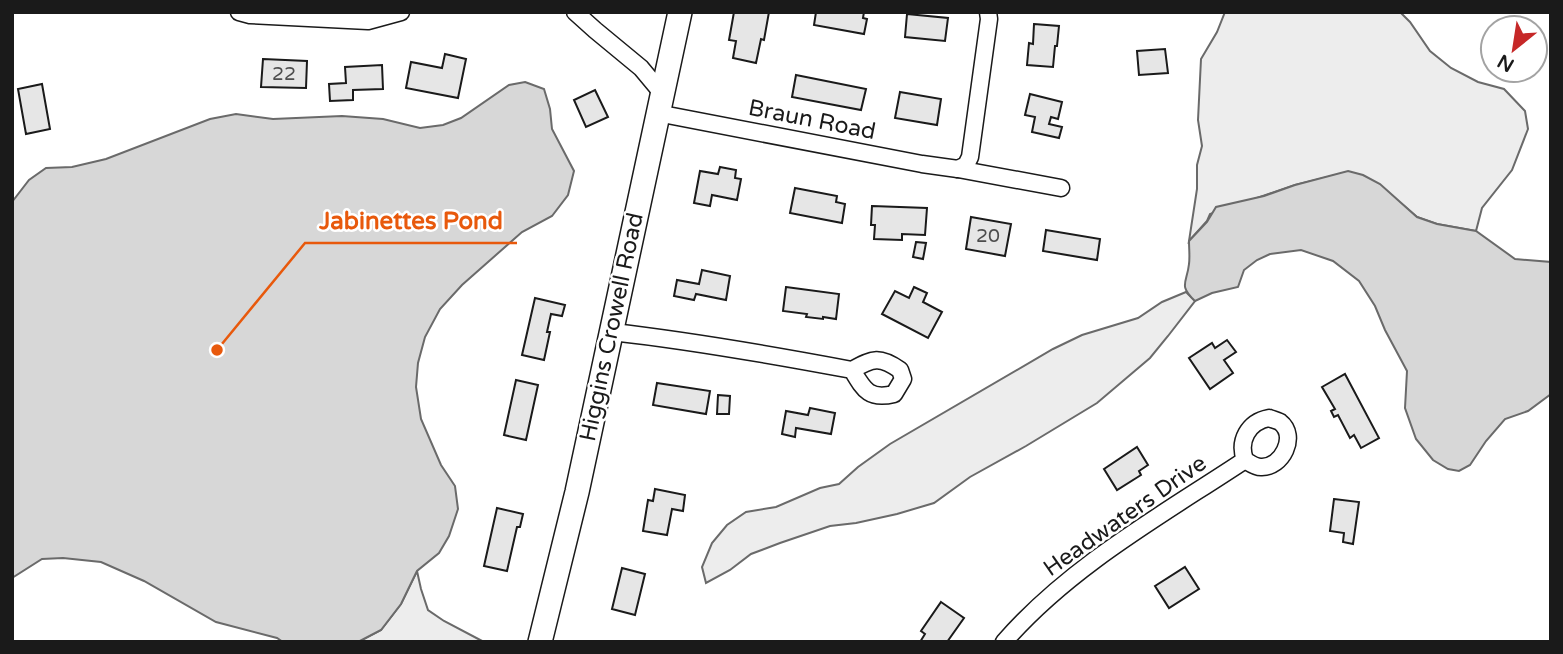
<svg xmlns="http://www.w3.org/2000/svg" width="1563" height="654" font-family="'Varela Round',sans-serif">
	<rect width="100%" height="100%" fill="#fff"/>
	<g fill="#ededed" stroke="#6a6a6a" stroke-width="2">
		<polygon points="1225,12 1400,12 1410,22 1430,51 1451,68 1478,82 1504,89 1525,111 1528,129 1512,170 1482,208 1476,231 1437,224 1417,217 1403,205 1348,172 1295,185 1210,214 1207,221 1189,241 1197,189 1197,165 1202,146 1198,120 1201,59 1217,32"/>
		<polygon points="1186,292 1195,301 1168,336 1150,358 1097,403 1026,446 970,477 934,503 897,514 856,523 830,526 780,543 751,554 730,570 706,583 702,567 712,543 727,525 746,512 776,507 820,488 839,484 858,467 890,444 1053,349 1082,335 1138,318 1162,302"/>
		<polygon points="417,571 421,589 428,610 444,621 484,642 358,642 381,630 401,604"/>
	</g>
	<g fill="#d7d7d7" stroke="#6a6a6a" stroke-width="2">
		<polygon points="525,82 544,89 550,109 552,129 574,171 568,195 552,216 522,232 462,285 440,309 425,337 418,363 416,387 421,419 441,465 455,486 458,509 449,536 439,553 417,571 401,604 381,630 358,642 283,642 277,638 216,622 144,581 101,562 63,558 42,559 12,578 12,202 29,180 46,168 72,167 106,159 210,119 236,114 273,119 342,116 383,119 420,128 443,125 461,118 509,85"/>
		<path d="M1348 171 1363 175 1380 184 1417 217 1437 224 1476 231 1515 259 1551 262V394L1528 411 1505 419 1486 441 1470 465 1459 471 1448 469 1433 460 1416 439 1405 408 1407 371 1385 330 1375 306 1359 281 1333 261 1301 250 1270 254 1257 260 1244 270 1238 287 1212 293 1195 301C1178 285 1187 283 1189 264 1190 257 1189 249 1189 241L1207 222 1216 207 1264 196 1295 185Z"/>
	</g>
	<g fill="#e6e6e6" stroke="#1a1a1a" stroke-width="2">
		<polygon points="734,12 769,12 764,40 761,39 756,63 733,58 736,41 729,40"/>
		<polygon points="816,12 864,12 863,18 867,19 864,34 814,25"/>
		<polygon points="907,14 948,18 945,41 905,37"/>
		<polygon points="1034,24 1059,26 1057,46 1055,46 1053,67 1027,65 1029,43 1033,44"/>
		<polygon points="1165,49 1168,73 1139,75 1137,51"/>
		<polygon points="445,54 466,59 458,98 406,88 411,62 442,68"/>
		<polygon points="263,59 307,61 306,88 261,87"/>
		<polygon points="382,65 383,89 353,90 353,100 330,101 329,84 346,83 345,67"/>
		<polygon points="796,75 866,89 861,110 792,97"/>
		<polygon points="42,84 50,129 26,134 18,89"/>
		<polygon points="595,90 608,117 586,127 574,100"/>
		<polygon points="900,92 941,99 937,125 895,118"/>
		<polygon points="1030,94 1062,102 1058,119 1051,117 1049,124 1062,127 1059,138 1032,132 1035,117 1025,115"/>
		<polygon points="720,167 736,170 735,178 741,179 737,200 712,195 710,206 694,203 700,171 718,174"/>
		<polygon points="795,188 837,196 836,202 845,204 842,223 790,213"/>
		<polygon points="872,206 927,208 925,235 902,234 902,240 874,239 875,225 871,225"/>
		<polygon points="971,217 1011,224 1005,256 966,249"/>
		<polygon points="1046,230 1100,239 1097,260 1043,251"/>
		<polygon points="916,242 926,243 923,259 913,257"/>
		<polygon points="702,270 730,276 726,300 696,294 694,300 674,296 677,280 699,284"/>
		<polygon points="786,287 839,294 836,319 823,317 823,319 806,317 807,314 783,311"/>
		<polygon points="914,287 927,293 923,302 942,312 928,338 882,314 895,291 909,298"/>
		<polygon points="535,298 565,305 562,316 551,314 547,332 550,332 544,360 522,355"/>
		<polygon points="1227,340 1236,352 1224,360 1233,373 1210,389 1189,358 1212,343 1215,348"/>
		<polygon points="1345,374 1379,438 1361,448 1354,435 1350,438 1338,415 1334,417 1331,411 1335,409 1322,387"/>
		<polygon points="516,380 538,385 526,440 504,435"/>
		<polygon points="657,383 710,391 706,414 653,405"/>
		<polygon points="718,395 730,396 729,414 717,414"/>
		<polygon points="810,408 835,413 831,434 796,428 795,437 782,434 786,411 808,415"/>
		<polygon points="1137,447 1148,465 1139,471 1141,475 1117,490 1104,469"/>
		<polygon points="655,489 685,495 683,511 672,509 667,535 643,531 648,500 653,501"/>
		<polygon points="1334,499 1359,502 1353,544 1343,542 1344,533 1330,531"/>
		<polygon points="497,508 523,514 520,527 517,527 507,571 484,566"/>
		<polygon points="1185,567 1199,589 1169,608 1155,586"/>
		<polygon points="622,568 645,574 635,615 612,609"/>
		<polygon points="941,602 964,618 947,642 920,642 925,634 921,631"/>
	</g>
	<g fill="none" stroke-linecap="round" stroke-linejoin="round">
		<g stroke="#1a1a1a" stroke-width="19">
			<g id="street">
				<polyline points="239,12 250,15 368,21 401,12"/>
				<polyline points="575,12 595,30 641,68 661,92"/>
				<polyline points="657,113 922,164 958,169 1061,188"/>
				<polyline points="958,169 966,165 970,157 989,19 988,12"/>
				<path d="M612 332C693 341 772 355 852 370 864 390 869 400 894 394L903 379 900 370C880 356 873 358 852 370"/>
				<path d="M1269 418C1271 419 1279 421 1280 422 1298 436 1282 468 1261 467 1255 467 1250 463 1245 460 1238 441 1248 422 1269 418Z"/>
				<path d="M1004 642C1070 566 1162 515 1245 460"/>
			</g>
		</g>
		<g stroke="#1a1a1a" stroke-width="26">
			<polyline id="secondary" points="540,642 577,492 680,12"/>
		</g>
		<use href="#street" stroke="#fff" stroke-width="16"/>
		<use href="#secondary" stroke="#fff" stroke-width="23"/>
	</g>
	<g text-anchor="middle" dominant-baseline="central" stroke-width="5" stroke-linejoin="round" paint-order="stroke">
		<g font-size="19" fill="#4d4d4d">
			<text x="284" y="74">22</text>
			<text x="988" y="236">20</text>
		</g>
		<g font-size="23" fill="#1a1a1a" stroke="#fff">
			<text transform="translate(812 120) rotate(11)">Braun Road</text>
			<text transform="translate(612 327) rotate(-78)">Higgins Crowell Road</text>
			<text transform="translate(1125 516) rotate(-35)">Headwaters Drive</text>
		</g>
	</g>
	<path fill="none" stroke="#e8590c" stroke-width="2.5" d="M217 350L305 243H517"/>
	<circle fill="#e8590c" stroke="#fff" stroke-width="2.5" cx="217" cy="350" r="7"/>
	<g font-size="24" text-anchor="middle" font-weight="bold" fill="#e8590c" stroke="#fff" stroke-width="5" stroke-linejoin="round" paint-order="stroke">
		<text x="411" y="229">Jabinettes Pond</text>
	</g>
	<rect width="1563" height="654" fill="none" stroke="#1a1a1a" stroke-width="28"/>
	<g transform="translate(1514 49) rotate(210)"><circle r="33" fill="#ffffff" stroke="#a3a3a3" stroke-width="2"/>
	<path d="M0-5L12 26L0 18L-12 26Z" fill="#c62828"/>
	<text y="-10" font-size="19" font-weight="bold" text-anchor="middle" fill="#1a1a1a">N</text>
	</g>
</svg>
